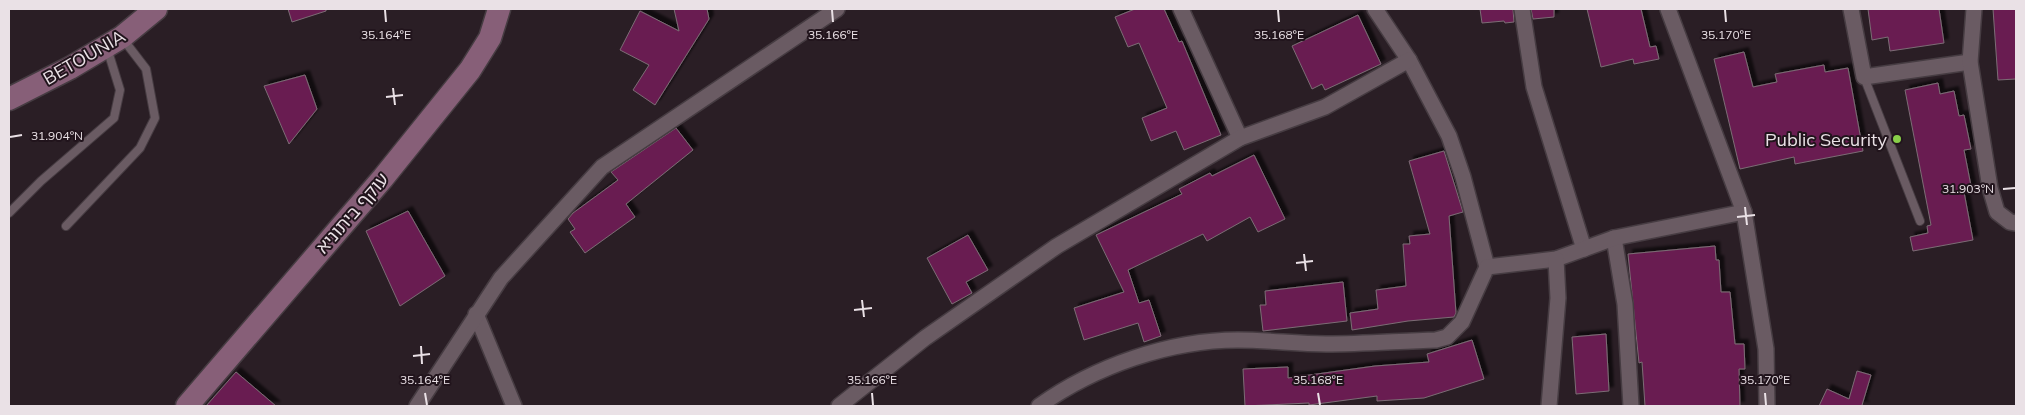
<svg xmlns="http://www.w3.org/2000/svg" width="2025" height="415" font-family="Mulish,'Noto Sans Hebrew',sans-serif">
	<defs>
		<filter id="shadow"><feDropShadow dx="4.5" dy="-4.5" stdDeviation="1" flood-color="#0009"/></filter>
	</defs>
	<rect width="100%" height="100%" fill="#2a1e25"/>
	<g fill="#691f51" stroke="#7c6c75" filter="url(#shadow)">
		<polygon points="288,9 326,9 326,11 292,22"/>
		<polygon points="674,9 707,9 709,19 655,105 633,90 649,65 620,50 640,11 679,31"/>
		<polygon points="1135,9 1164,9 1179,42 1182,41 1221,135 1184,150 1176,131 1151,141 1142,118 1167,108 1139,43 1128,47 1115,17"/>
		<polygon points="1480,9 1513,9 1514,22 1505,23 1504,21 1482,23"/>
		<polygon points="1531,9 1554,9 1554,17 1533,19"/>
		<polygon points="1587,9 1641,9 1650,47 1656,46 1659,59 1634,64 1633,59 1601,67"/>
		<polygon points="1868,9 1939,9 1944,43 1890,51 1888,37 1872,40"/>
		<polygon points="1993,9 2016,9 2016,79 1998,80"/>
		<polygon points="1358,15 1381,64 1325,90 1322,84 1312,89 1292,46"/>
		<polygon points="1744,52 1753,87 1777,82 1775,74 1824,65 1825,72 1848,68 1863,151 1795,164 1794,157 1740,169 1714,59"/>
		<polygon points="305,75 317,109 289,144 264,86"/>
		<polygon points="1938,83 1940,94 1954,91 1959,116 1964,115 1971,149 1964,150 1972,191 1964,192 1973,240 1913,251 1910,237 1928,233 1927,226 1931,225 1905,90"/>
		<polygon points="676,128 693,150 626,204 635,217 585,253 570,232 575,229 568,219 573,213 618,180 611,172"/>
		<polygon points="1444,151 1463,212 1449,216 1456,313 1454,317 1408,321 1352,330 1350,313 1378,309 1376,290 1406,286 1403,244 1410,244 1409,236 1430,234 1409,161"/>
		<polygon points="1254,155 1285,219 1258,232 1250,217 1207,241 1203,234 1128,270 1139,303 1149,300 1161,336 1144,342 1138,323 1084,340 1074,308 1124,292 1096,235 1182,194 1179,189 1210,173 1212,176"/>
		<polygon points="408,211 445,276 400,306 366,231"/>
		<polygon points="968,235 988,270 966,282 972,293 952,304 927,258"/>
		<polygon points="1715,246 1716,260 1719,260 1721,292 1730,292 1735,344 1744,344 1745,369 1739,369 1740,406 1645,406 1642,362 1639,363 1628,254"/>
		<polygon points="1343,282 1347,321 1263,331 1260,305 1266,305 1265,291"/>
		<polygon points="1606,334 1609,391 1576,394 1572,337"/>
		<polygon points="1472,340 1484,379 1424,398 1377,401 1377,396 1309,405 1309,403 1245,406 1243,369 1288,367 1288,378 1375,366 1429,362 1427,354"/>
		<polygon points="1857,371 1871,375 1862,405 1865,406 1819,406 1827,389 1849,399"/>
		<polygon points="236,372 276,406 206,406"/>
	</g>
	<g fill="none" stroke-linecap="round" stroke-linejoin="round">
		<g stroke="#463c42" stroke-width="10">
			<g id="lane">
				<polyline points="1864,77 1920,221"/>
				<polyline points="9,213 41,181 114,118 120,90 107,48"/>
				<polyline points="66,226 140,148 155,118 146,69 123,39"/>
			</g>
		</g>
		<g stroke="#463c42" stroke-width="18">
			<g id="street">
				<polyline points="1181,9 1240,138"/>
				<polyline points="1375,9 1409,60 1449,136 1463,177 1487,267"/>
				<polyline points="1522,9 1534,87 1584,249"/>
				<polyline points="1668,9 1744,212 1766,349 1767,406"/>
				<polyline points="1851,9 1864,77 1970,62"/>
				<polyline points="1974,9 1970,62 1990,188 1997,212 2010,222 2016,223"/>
				<polyline points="1614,238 1625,304 1631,406"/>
				<polyline points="476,314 514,406"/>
				<polyline points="417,406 501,278 602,167 837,9"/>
				<polyline points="839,406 925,338 1057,246 1240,138 1325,107 1409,60"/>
				<path d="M1039 406C1095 366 1170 340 1238 340 1268 340 1297 344 1326 344 1363 344 1400 341 1436 340L1447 337 1462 322 1487 267 1556 259 1614 238 1744 212"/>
				<polyline points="1549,406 1558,298 1556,259"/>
			</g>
		</g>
		<g stroke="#463c42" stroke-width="25">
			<g id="secondary">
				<polyline points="9,99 70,68 122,37 156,9"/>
				<polyline points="187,406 383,178 470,70 490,38 499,9"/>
			</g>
		</g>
		<use href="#lane" stroke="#6a5b63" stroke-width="8"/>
		<use href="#street" stroke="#6a5b63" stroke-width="15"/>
		<use href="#secondary" stroke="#875f78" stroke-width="22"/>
	</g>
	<path fill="none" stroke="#eae1e6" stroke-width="2" d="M385 10 386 22M832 10 833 22M1278 10 1279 22M1725 10 1726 22M393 88 395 105M386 97 403 95M10 137 22 135M2003 189 2015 188M1745 207 1747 225M1737 217 1755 215M1304 254 1306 271M1296 263 1313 261M862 300 864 317M854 310 872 308M421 346 422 364M413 356 430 354M425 393 427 405M872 393 873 405M1318 393 1320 405M1765 393 1766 405"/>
	<circle fill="#88cf49" stroke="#21141c" stroke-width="2" cx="1897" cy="139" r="5"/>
	<g text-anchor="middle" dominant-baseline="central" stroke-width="4" stroke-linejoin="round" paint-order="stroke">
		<g font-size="18" fill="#eae1e6" stroke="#21141c">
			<text transform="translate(84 57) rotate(-30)">BETOUNIA</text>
			<text transform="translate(352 213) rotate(-49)">עוקף ביתוניא</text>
		</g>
		<g font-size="18" fill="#eae1e6" stroke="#21141c" text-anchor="end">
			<text x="1887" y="139">Public Security</text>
		</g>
	</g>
	<g font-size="12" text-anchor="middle" fill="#eae1e6" stroke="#21141c" stroke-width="4" stroke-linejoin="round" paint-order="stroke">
		<text x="386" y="39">35.164°E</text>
		<text x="833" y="39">35.166°E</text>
		<text x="1279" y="39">35.168°E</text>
		<text x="1726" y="39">35.170°E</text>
		<text x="57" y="140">31.904°N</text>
		<text x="1968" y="193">31.903°N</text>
		<text x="425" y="384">35.164°E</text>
		<text x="872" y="384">35.166°E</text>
		<text x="1318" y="384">35.168°E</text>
		<text x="1765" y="384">35.170°E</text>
	</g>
	<rect width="2025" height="415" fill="none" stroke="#eae1e6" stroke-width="20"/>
</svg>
